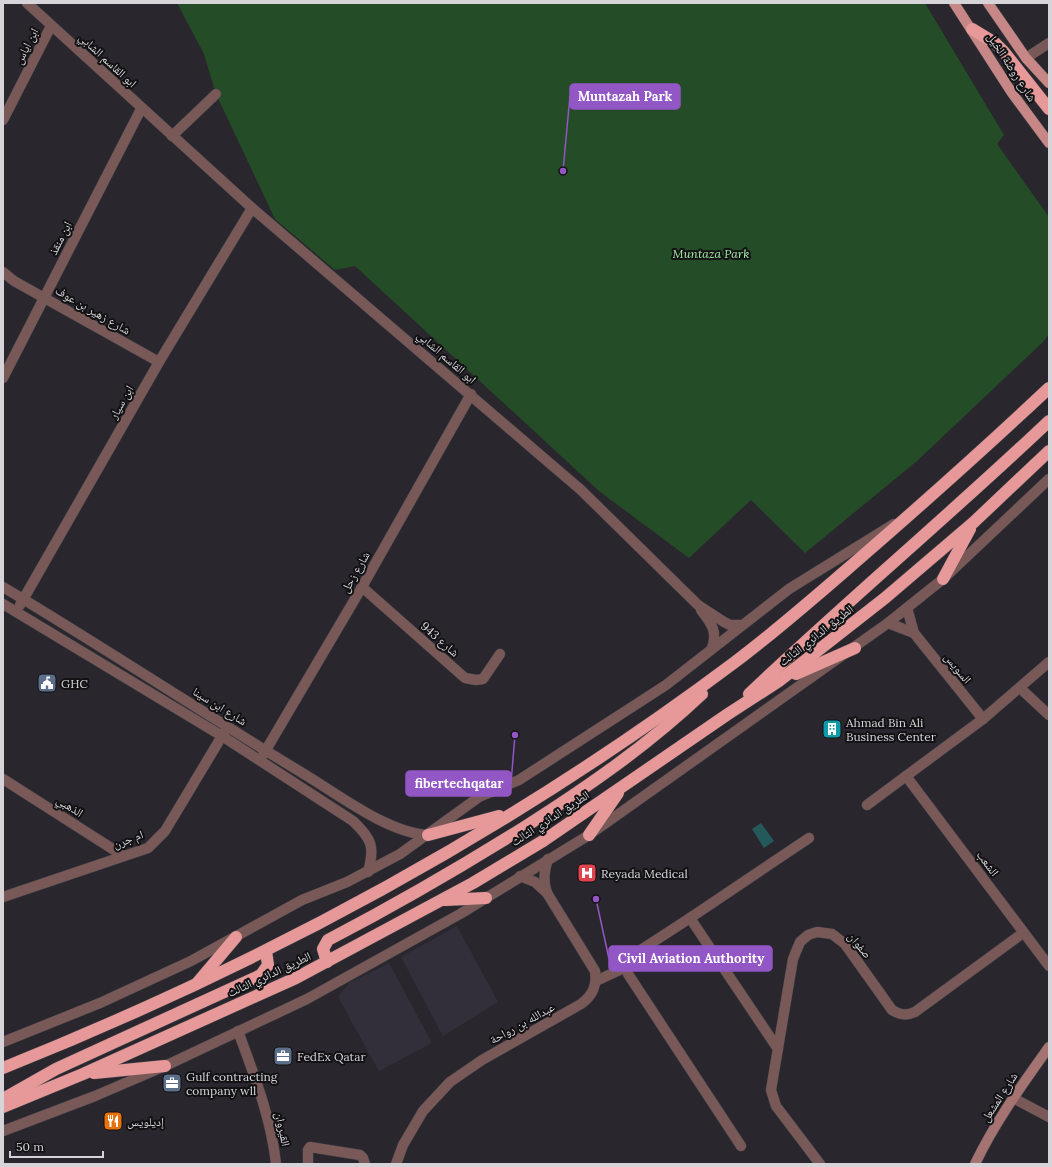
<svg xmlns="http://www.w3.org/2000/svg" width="1052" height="1167" font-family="Lora,'Noto Naskh Arabic',serif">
	<rect width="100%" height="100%" fill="#29272d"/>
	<g fill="#332f3a">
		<polygon points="457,926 498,1002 443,1036 401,957"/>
		<polygon points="389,963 432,1043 379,1071 338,997 349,983"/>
	</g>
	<polygon fill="#244c27" points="177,3 925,3 1004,135 997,144 1049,217 1049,334 1043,342 917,461 805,553 751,500 689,558 599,491 355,266 335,270 275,219 216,94 204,54"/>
	<polygon fill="#24595c" points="761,823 774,841 764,848 752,829"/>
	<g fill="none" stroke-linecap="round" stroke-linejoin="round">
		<g stroke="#454348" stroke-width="11">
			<g id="street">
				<polyline points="27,3 252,208 581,490 698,605 724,622 730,625 742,625"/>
				<polyline points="1026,58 1049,43"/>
				<polyline points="3,120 51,26"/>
				<polyline points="172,136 216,94"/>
				<polyline points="3,272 14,281 159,362"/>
				<polyline points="3,378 141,109"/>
				<path d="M3 587C105 648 203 713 304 774 339 795 388 833 428 835"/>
				<polyline points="362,587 465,678 476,680 483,679 500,654"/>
				<path d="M3 604 222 736 353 821C372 839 375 847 368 872"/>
				<polyline points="20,605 159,362 252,208"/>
				<polyline points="907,608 914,633 983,719"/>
				<path d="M701 610C711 623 718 631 712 648"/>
				<polyline points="888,623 914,633"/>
				<polyline points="1020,688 1049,715"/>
				<polyline points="263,755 362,587 471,394"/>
				<polyline points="906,776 1049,966"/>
				<polyline points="3,779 122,855"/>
				<polyline points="867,805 983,719 1049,662"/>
				<path d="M547 893C543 881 544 872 548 859"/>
				<polyline points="3,897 148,848 165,831 225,731"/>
				<polyline points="690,918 630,957 626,967 628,974 741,1146"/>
				<polyline points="596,981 626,967"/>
				<path d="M238 1031C254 1075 271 1117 276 1164"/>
				<polyline points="3,1042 100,1003 191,961 302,900 347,882 400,854 479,797 519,780 666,685 789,589 894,524"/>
				<polyline points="778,1049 690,918 809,838"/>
				<polyline points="1013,1098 1049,1117"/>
				<polyline points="3,1131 95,1096 165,1066 307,999 460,914 589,835 888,623 943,579 1049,479"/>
				<polyline points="308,1164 308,1150 310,1147 360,1155 363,1158 365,1164"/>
				<path d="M396 1164 403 1145 423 1111 450 1082 482 1060 581 1004C593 995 597 986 595 971L547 893 535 882 520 876"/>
				<path d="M820 1164 776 1106 771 1090 793 959 800 942 808 935 817 932 832 934 845 944 892 1010C900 1015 906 1016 915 1012L1023 933"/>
			</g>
		</g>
		<g stroke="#454348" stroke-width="11">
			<path id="secondary" d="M975 1164C995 1122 1022 1085 1049 1047"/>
		</g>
		<g stroke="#454348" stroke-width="11">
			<g id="primary">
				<polyline points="954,3 1012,93 1049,143"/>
				<polyline points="988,3 1026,58 1049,83"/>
			</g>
		</g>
		<g stroke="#454348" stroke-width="13">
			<g id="highway">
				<polyline points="972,29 995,43 1004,52 1049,109"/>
				<polyline points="943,579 970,529"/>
				<polyline points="796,674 855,648"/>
				<path d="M749 694C847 601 951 514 1049 421"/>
				<polyline points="428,835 499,816"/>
				<polyline points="589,835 618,793"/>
				<polyline points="445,900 486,898"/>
				<path d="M327 962 323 949 328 940C395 905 459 868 523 828 586 788 647 746 702 694"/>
				<polyline points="198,982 236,937"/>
				<path d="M3 1068C263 964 511 830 735 662 775 632 814 598 852 565 919 507 984 449 1049 388"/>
				<polyline points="94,1073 165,1066"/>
				<polyline points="3,1099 56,1069 261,975 268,965 266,951"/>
				<polyline points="3,1107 83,1074 296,978 473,883 543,841 728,714 779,681 885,598 974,522 1049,451"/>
			</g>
		</g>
		<use href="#street" stroke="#785958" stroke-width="10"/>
		<use href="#secondary" stroke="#a57372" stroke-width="10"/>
		<use href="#primary" stroke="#c78786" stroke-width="10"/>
		<use href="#highway" stroke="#e69998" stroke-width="12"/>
	</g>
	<defs>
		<g id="civic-square" transform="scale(1)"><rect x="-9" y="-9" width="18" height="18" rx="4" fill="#5c6f8a" stroke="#121113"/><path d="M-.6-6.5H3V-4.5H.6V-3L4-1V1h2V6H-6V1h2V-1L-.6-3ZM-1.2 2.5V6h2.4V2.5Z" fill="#fff"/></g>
		<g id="building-square" transform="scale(1)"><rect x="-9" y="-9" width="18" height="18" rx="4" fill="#0f9aa8" stroke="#121113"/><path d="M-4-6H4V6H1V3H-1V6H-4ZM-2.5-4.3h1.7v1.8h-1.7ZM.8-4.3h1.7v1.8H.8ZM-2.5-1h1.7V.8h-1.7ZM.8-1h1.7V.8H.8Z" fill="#fff"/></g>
		<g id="hospital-square" transform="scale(1)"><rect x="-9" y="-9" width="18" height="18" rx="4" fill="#e0444e" stroke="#121113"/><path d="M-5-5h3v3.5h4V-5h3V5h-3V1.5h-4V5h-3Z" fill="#fff"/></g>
		<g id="office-square" transform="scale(1)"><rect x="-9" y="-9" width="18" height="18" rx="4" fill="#5c6f8a" stroke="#121113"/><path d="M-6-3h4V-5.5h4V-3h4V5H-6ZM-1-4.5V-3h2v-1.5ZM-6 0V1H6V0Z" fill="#fff"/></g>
		<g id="restaurant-square" transform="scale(1)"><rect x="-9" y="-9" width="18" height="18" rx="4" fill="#e8710a" stroke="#121113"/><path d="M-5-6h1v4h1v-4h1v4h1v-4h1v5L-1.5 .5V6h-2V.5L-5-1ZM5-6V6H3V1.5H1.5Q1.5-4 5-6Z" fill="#fff"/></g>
	</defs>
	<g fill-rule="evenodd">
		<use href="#civic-square" x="47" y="683"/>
		<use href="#building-square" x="832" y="729"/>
		<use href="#hospital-square" x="587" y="873"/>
		<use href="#office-square" x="283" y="1056"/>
		<use href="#office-square" x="172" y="1083"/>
		<use href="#restaurant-square" x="113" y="1121"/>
	</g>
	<g text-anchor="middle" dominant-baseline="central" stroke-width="4" stroke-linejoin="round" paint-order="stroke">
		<g font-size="12" fill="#d6d4d8" stroke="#121113">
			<text transform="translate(26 46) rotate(-63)">ابن اياس</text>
			<text transform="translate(108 60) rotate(43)">ابو القاسم الشابي</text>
			<text transform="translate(1012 67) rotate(57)">شارع روضة الخيل</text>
			<text transform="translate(60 238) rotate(-63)">ابن منقذ</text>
			<text transform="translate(93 310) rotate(30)">شارع زهير بن عوف</text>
			<text transform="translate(447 357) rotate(41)">ابو القاسم الشابي</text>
			<text transform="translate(121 402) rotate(-60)">ابن سيار</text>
			<text transform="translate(355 572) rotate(-60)">شارع زحل</text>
			<text transform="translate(816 635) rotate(-38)">الطريق الدائري الثالث</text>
			<text transform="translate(440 639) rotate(41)">شارع 943</text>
			<text transform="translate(958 668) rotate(51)">السويس</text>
			<text transform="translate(220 706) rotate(32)">شارع ابن سينا</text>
			<text transform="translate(70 806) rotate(33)">الذهبي</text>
			<text transform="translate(550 818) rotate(-33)">الطريق الدائري الثالث</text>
			<text transform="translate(128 839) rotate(-20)">ام جرن</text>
			<text transform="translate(988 863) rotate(53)">الشعب</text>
			<text transform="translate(860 945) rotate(50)">صفوان</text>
			<text transform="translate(269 974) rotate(-25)">الطريق الدائري الثالث</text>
			<text transform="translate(522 1023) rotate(-29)">عبدالله بن رواحة</text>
			<text transform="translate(999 1097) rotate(-57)">شارع المشعل</text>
			<text transform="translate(283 1129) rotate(78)">القيروان</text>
		</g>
		<g font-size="12" font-style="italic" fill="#a2eea6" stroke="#121113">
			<text x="711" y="253">Muntaza Park</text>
		</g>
		<g font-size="12" fill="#d6d4d8" stroke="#121113" text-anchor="start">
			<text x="61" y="683">GHC</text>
			<text x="846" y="722">Ahmad Bin Ali<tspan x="846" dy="14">Business Center</tspan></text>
			<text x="601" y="873">Reyada Medical</text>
			<text x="297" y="1056">FedEx Qatar</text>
			<text x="186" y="1076">Gulf contracting<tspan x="186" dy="14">company wll</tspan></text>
			<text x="127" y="1121">إديلويس</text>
		</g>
	</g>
	<path fill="none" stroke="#9256c5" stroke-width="1.5" d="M563 171L570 96M515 735L511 783M596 899L609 959"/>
	<g fill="#9256c5" stroke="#121113" stroke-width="1.5">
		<circle cx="563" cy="171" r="4"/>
		<circle cx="515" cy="735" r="4"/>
		<circle cx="596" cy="899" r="4"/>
	</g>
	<g fill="#9256c5" stroke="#9256c5" stroke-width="1.5">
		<rect x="570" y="84" width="110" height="25" rx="4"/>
		<rect x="406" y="771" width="105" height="25" rx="4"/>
		<rect x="609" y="946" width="163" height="25" rx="4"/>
	</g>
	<g font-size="13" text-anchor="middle" font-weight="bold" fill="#fff">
		<text x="625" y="101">Muntazah Park</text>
		<text x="459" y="788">fibertechqatar</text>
		<text x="691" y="963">Civil Aviation Authority</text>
	</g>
	<rect width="1052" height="1167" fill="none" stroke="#d6d4d8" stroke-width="8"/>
	<path d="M10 1151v6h93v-6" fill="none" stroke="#d6d4d8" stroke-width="2"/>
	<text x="16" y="1151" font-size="12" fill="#d6d4d8" stroke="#121113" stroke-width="3" paint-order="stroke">50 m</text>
</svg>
